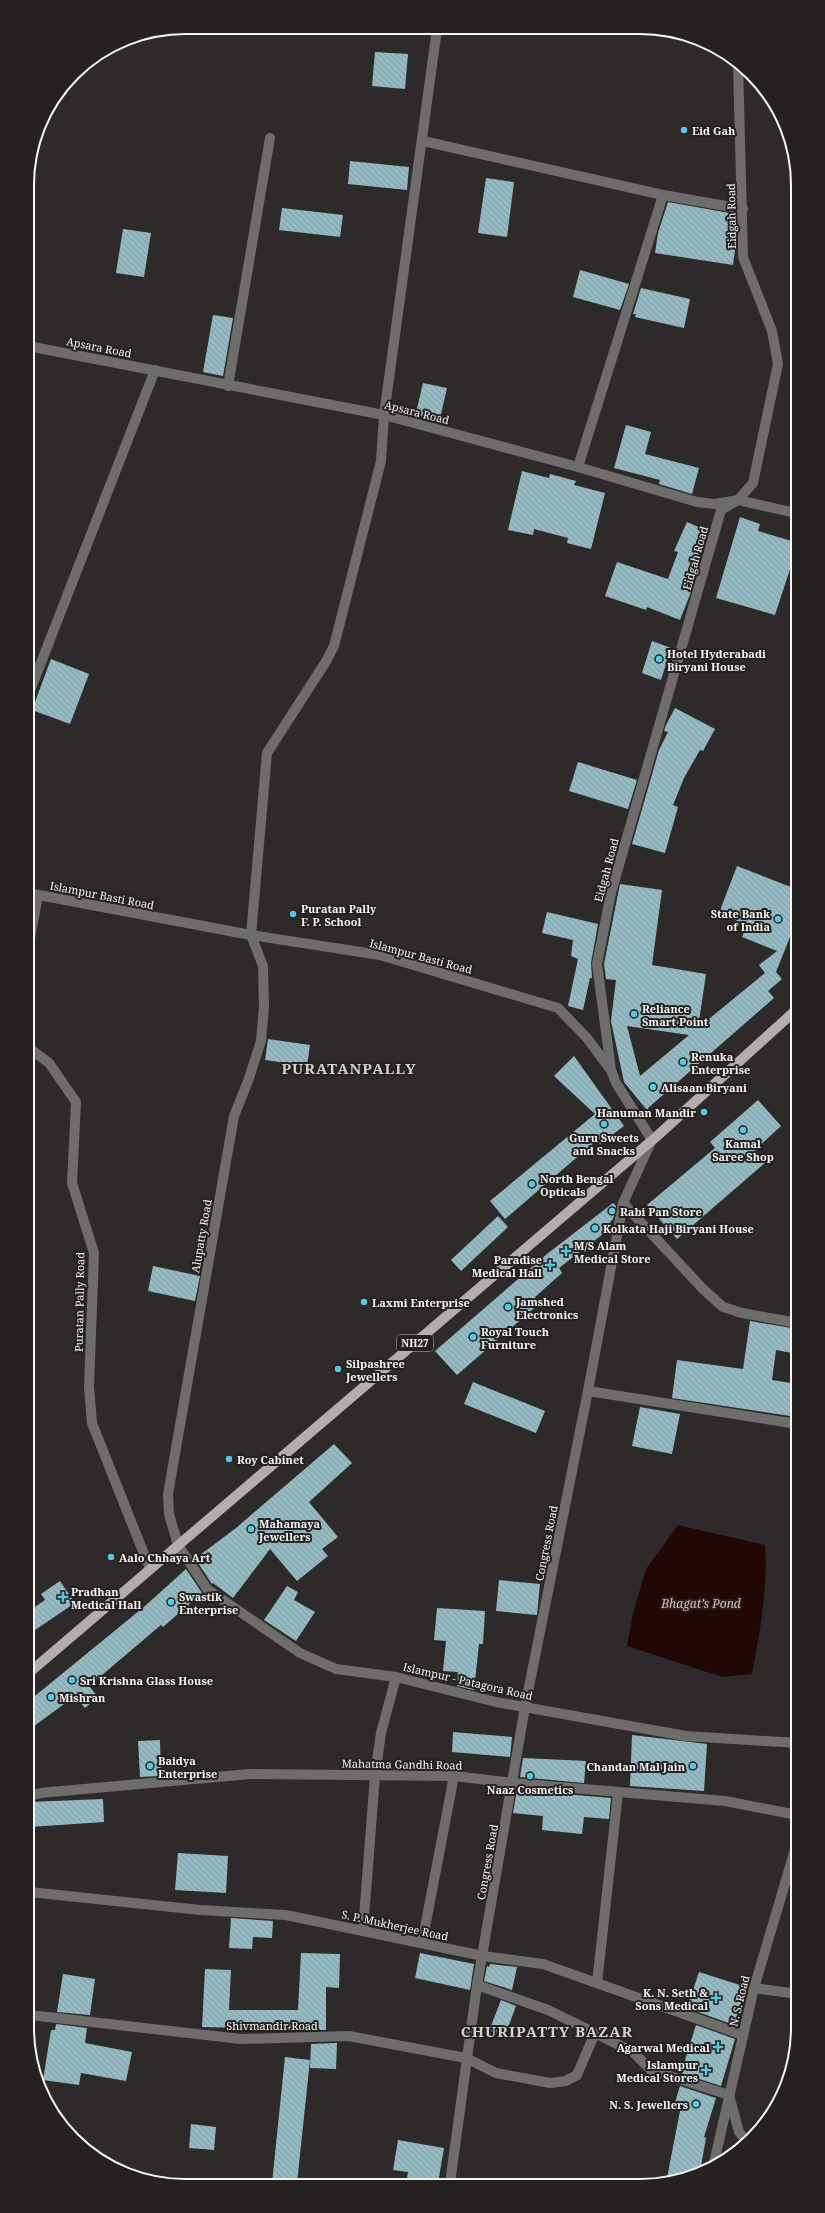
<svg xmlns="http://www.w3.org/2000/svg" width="825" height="2213" font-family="'Noto Serif',serif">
	<defs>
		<pattern id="building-back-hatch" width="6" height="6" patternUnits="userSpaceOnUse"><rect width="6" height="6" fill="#92bac3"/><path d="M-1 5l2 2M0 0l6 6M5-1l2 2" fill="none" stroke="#809ea4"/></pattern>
	</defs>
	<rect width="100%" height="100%" fill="#2e2a2a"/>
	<path fill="#210806" d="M678 1525 765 1545C768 1589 760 1631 752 1674L722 1677 627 1646 633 1613 646 1569Z"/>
	<g fill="url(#building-back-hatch)" fill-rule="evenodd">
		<polygon points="375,52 408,54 405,89 372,86"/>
		<polygon points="350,161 409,167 407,190 348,184"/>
		<polygon points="486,178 514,182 507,237 478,233"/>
		<polygon points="668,202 735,214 733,240 736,240 736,243 733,265 655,253 658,233"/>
		<polygon points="282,208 343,215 340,237 279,230"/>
		<polygon points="123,229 151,233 144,277 116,273"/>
		<polygon points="580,270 629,284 620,310 573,297"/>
		<polygon points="641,288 690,299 684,328 635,317 636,314 633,314"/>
		<polygon points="213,315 233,318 223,376 203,372"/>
		<polygon points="423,383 447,388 439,423 415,417"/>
		<polygon points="626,425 651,432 645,454 699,468 692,494 659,484 660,480 614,468"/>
		<polygon points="522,471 549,478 550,474 576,481 574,485 605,493 591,549 567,543 568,538 534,529 533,535 508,530"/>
		<polygon points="740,517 760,524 758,531 795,542 795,554 775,615 716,598"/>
		<polygon points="687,522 708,531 691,592 680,620 647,607 646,610 605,596 617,562 668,579 678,552 674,551"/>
		<polygon points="652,641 671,648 661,680 642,673"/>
		<polygon points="51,659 89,674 70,724 32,710"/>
		<polygon points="675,708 715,729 703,751 700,750 684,778 673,805 678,807 665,853 632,844 659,750 668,732 664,731 666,725"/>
		<polygon points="578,762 637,780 628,809 569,791"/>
		<path d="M737 866 796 889V922L776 972 782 979 768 991 774 998 648 1108 650 1114 624 1082 611 1021 616 980 606 979 604 964 620 884 662 890 652 965 706 974 698 1028 765 973 759 965 777 951 742 937 747 925 719 913ZM627 1026 689 1035 640 1076Z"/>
		<polygon points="547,912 598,924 591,963 592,978 590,978 583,1010 568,1006 578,959 571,956 573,940 542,933"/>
		<polygon points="268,1039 310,1045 307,1066 265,1060"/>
		<polygon points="574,1056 624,1126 600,1144 597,1140 505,1219 490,1201 595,1114 554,1076"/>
		<polygon points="758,1100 781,1126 755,1150 766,1162 677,1239 647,1205 715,1148 710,1142"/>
		<polygon points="613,1203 616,1206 613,1219 610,1222 612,1227 559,1268 562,1273 535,1297 540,1303 457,1375 435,1351 547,1254"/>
		<polygon points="498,1216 508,1227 461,1271 451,1260"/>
		<polygon points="153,1266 200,1276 195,1301 148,1291"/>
		<polygon points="750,1321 797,1329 797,1354 776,1350 772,1380 797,1384 797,1417 672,1398 677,1360 743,1369"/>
		<polygon points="473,1382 545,1411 536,1433 464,1404"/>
		<polygon points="640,1407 680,1414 672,1454 632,1446"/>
		<polygon points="334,1444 352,1463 309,1502 338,1537 322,1549 328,1556 297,1581 270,1549 233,1598 213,1583 212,1584 196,1560 196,1558 236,1528"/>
		<polygon points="186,1569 202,1593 163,1627 161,1625 89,1686 98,1697 85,1708 75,1696 30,1729 30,1700 145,1606"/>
		<polygon points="499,1580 540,1584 537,1615 496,1611"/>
		<polygon points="60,1581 75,1603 29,1634 29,1611 45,1600 41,1594"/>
		<polygon points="287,1586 298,1592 294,1600 315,1612 296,1641 264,1620"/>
		<polygon points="437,1608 485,1611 483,1644 479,1644 474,1690 457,1686 458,1672 443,1671 446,1641 434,1640"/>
		<polygon points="453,1732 512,1737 510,1757 452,1752"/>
		<polygon points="632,1735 707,1744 704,1791 630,1786"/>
		<polygon points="160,1740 161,1776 140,1777 138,1741"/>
		<polygon points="523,1758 586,1761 584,1783 520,1777"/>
		<polygon points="517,1790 611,1798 609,1819 584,1817 582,1834 542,1830 543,1816 513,1813"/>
		<polygon points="103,1799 104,1822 30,1827 30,1802"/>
		<polygon points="178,1853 228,1856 226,1893 175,1890"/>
		<polygon points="231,1918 273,1921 272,1938 253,1937 252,1949 229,1948"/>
		<polygon points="301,1953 340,1954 339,1988 326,1987 326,2030 246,2030 246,2028 202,2027 205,1969 231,1970 229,2010 298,2010"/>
		<polygon points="420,1953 474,1964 470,1990 415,1978"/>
		<polygon points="490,1964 517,1967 512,1990 484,1981 487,1966 489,1967"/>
		<polygon points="699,1972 746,1987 734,2025 687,2008"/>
		<polygon points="63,1974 95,1979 90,2015 57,2012"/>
		<polygon points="501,2000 516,2006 505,2036 489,2031"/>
		<polygon points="56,2024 87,2028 85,2043 132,2052 126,2081 81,2073 79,2085 43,2080 51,2030 55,2030"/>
		<polygon points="696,2025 735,2039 721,2086 681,2073"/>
		<polygon points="337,2043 336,2069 310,2068 311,2044"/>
		<polygon points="285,2057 310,2060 297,2183 272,2183"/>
		<polygon points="680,2086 716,2098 704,2137 706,2138 700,2172 666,2183 680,2111 673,2109"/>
		<polygon points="191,2124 216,2127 214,2150 189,2148"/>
		<polygon points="398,2140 444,2148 438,2183 406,2183 408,2172 393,2170"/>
	</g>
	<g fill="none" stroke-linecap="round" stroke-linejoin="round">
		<g stroke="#6f6d6c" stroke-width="10">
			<polyline points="437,29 384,415 381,461 334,646 325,663 267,753 251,935 263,966 264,1007 261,1041 248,1081 234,1116 168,1494 169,1514 178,1545 207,1589 300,1653 336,1669 396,1677 496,1702 686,1736 797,1743"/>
			<polyline points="423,141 663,195 743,209"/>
			<polyline points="28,346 384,415 578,467 697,502 715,504 738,500 795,513"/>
			<polyline points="228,386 270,138"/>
			<polyline points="578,467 663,195"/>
			<polyline points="28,696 155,370"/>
			<polyline points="28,893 251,935 380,955 558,1008 587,1038 610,1069"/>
			<polyline points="28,949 38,895"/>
			<polyline points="29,1048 49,1063 76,1102 72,1183 94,1253 89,1387 92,1423 150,1569"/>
			<polyline points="623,1203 703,1289 723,1307 742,1313 797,1323"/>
			<polyline points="588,1391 797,1424"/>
			<polyline points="30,1796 40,1793 250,1774 454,1776 513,1783 725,1801 797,1815"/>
			<polyline points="30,1892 200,1910 286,1915 483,1956 543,1964 743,2035"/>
			<polyline points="363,1930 375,1776 381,1733 396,1677"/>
			<polyline points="422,1943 454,1776"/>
			<polyline points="597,1983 618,1793"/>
			<polyline points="477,1985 548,2010 595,2033 633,2052 651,2070 729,2095 739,2132 747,2142"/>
			<polyline points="754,1988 798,1994"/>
			<polyline points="30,2015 241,2039 349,2036 466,2058 496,2073 550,2083 566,2081 577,2075 595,2033"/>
			<polyline points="713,2167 754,1988 797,1843"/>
			<polyline points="450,2183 477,1985 525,1707 588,1391 623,1203 652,1140 616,1083 611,1070 597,964 611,893 721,510 738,500 753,483 778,364 772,331 743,257 738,63"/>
		</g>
		<polyline stroke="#b2aead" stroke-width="10" points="30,1672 656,1137 796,1010"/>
	</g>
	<g fill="#56c9e1" stroke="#242120" stroke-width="1.5">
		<circle cx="684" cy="130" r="4"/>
		<circle cx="659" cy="659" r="4"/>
		<circle cx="293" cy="914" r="4"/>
		<circle cx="778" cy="919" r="4"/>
		<circle cx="634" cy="1014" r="4"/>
		<circle cx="683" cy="1062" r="4"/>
		<circle cx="653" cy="1087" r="4"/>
		<circle cx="704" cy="1112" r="4"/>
		<circle cx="604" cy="1124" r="4"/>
		<circle cx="743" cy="1130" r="4"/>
		<circle cx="532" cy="1184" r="4"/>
		<circle cx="612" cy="1211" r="4"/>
		<circle cx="595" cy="1228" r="4"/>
		<path d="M564 1245h4v4h4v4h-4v4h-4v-4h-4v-4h4z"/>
		<path d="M548 1259h4v4h4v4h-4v4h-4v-4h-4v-4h4z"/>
		<circle cx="364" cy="1302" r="4"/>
		<circle cx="508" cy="1307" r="4"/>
		<circle cx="473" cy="1337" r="4"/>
		<circle cx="338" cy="1369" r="4"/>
		<circle cx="229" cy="1459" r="4"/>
		<circle cx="251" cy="1529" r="4"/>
		<circle cx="111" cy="1557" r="4"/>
		<path d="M61 1591h4v4h4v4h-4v4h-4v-4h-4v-4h4z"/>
		<circle cx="171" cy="1602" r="4"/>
		<circle cx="72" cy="1680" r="4"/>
		<circle cx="51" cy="1697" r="4"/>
		<circle cx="150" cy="1766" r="4"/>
		<circle cx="693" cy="1766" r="4"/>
		<circle cx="530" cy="1776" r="4"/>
		<path d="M714 1992h4v4h4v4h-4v4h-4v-4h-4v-4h4z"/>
		<path d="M716 2041h4v4h4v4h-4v4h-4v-4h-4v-4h4z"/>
		<path d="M704 2064h4v4h4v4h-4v4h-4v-4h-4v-4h4z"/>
		<circle cx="696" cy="2104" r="4"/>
	</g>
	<g text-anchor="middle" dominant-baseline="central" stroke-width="4" stroke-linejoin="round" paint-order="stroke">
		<rect fill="#242120" stroke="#b8b5b4" stroke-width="1" x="397" y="1335" width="36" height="16" rx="3"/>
		<g font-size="10" font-weight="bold" fill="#f7f4f4">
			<text x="415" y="1343">NH27</text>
		</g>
		<g font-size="11" font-weight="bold" fill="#f7f4f4" stroke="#242120" text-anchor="start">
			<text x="692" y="130">Eid Gah</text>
			<text x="667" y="653">Hotel Hyderabadi<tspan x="667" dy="13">Biryani House</tspan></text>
			<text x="301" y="908">Puratan Pally<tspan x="301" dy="13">F. P. School</tspan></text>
			<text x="770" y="913" text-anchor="end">State Bank<tspan x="770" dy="13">of India</tspan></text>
			<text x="642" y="1008">Reliance<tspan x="642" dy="13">Smart Point</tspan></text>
			<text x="691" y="1056">Renuka<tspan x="691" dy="13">Enterprise</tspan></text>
			<text x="661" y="1087">Alisaan Biryani</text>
			<text x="696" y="1112" text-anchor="end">Hanuman Mandir</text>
			<text x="604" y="1137" text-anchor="middle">Guru Sweets<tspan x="604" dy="13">and Snacks</tspan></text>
			<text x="743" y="1143" text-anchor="middle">Kamal<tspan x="743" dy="13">Saree Shop</tspan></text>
			<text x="540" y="1178">North Bengal<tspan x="540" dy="13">Opticals</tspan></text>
			<text x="620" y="1211">Rabi Pan Store</text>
			<text x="603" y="1228">Kolkata Haji Biryani House</text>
			<text x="574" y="1245">M/S Alam<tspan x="574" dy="13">Medical Store</tspan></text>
			<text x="542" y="1259" text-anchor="end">Paradise<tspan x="542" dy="13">Medical Hall</tspan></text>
			<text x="516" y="1301">Jamshed<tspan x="516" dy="13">Electronics</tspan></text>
			<text x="372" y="1302">Laxmi Enterprise</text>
			<text x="481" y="1331">Royal Touch<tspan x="481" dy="13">Furniture</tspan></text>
			<text x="346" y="1363">Silpashree<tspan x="346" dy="13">Jewellers</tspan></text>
			<text x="237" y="1459">Roy Cabinet</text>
			<text x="259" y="1523">Mahamaya<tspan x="259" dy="13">Jewellers</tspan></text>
			<text x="119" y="1557">Aalo Chhaya Art</text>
			<text x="71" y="1591">Pradhan<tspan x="71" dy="13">Medical Hall</tspan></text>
			<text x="179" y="1596">Swastik<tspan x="179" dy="13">Enterprise</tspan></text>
			<text x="80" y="1680">Sri Krishna Glass House</text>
			<text x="59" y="1697">Mishran</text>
			<text x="158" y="1760">Baidya<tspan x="158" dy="13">Enterprise</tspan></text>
			<text x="685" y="1766" text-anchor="end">Chandan Mal Jain</text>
			<text x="530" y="1789" text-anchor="middle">Naaz Cosmetics</text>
			<text x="708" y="1992" text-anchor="end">K. N. Seth &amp;<tspan x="708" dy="13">Sons Medical</tspan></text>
			<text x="710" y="2047" text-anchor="end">Agarwal Medical</text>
			<text x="698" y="2064" text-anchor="end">Islampur<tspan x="698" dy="13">Medical Stores</tspan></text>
			<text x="688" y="2104" text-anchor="end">N. S. Jewellers</text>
		</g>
		<g font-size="11" fill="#f7f4f4" stroke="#242120">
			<text transform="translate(731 216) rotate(-91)">Eidgah Road</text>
			<text transform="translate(99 347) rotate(11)">Apsara Road</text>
			<text transform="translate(417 412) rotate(14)">Apsara Road</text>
			<text transform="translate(695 558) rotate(-74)">Eidgah Road</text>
			<text transform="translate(606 870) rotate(-75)">Eidgah Road</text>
			<text transform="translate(102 895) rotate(11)">Islampur Basti Road</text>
			<text transform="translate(421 956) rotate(15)">Islampur Basti Road</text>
			<text transform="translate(201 1236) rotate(-80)">Alupatty Road</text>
			<text transform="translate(79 1302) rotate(-89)">Puratan Pally Road</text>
			<text transform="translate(546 1543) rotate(-79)">Congress Road</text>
			<text transform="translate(468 1681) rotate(13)">Islampur - Patagora Road</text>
			<text transform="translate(402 1764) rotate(1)">Mahatma Gandhi Road</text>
			<text transform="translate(487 1862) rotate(-80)">Congress Road</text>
			<text transform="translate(395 1925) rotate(12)">S. P. Mukherjee Road</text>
			<text transform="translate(739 2001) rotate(-76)">N. S. Road</text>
			<text x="272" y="2025">Shivmandir Road</text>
		</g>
		<g font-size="12" font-style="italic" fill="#f2b3aa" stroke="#242120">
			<text x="701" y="1603">Bhagat’s Pond</text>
		</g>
		<g font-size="15" font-weight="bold" letter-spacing="1" fill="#d6d1d0" stroke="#242120">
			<text x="349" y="1068">PURATANPALLY</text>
			<text x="547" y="2031">CHURIPATTY BAZAR</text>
		</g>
	</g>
	<path d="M0 0H825V2213H0ZM185 34H640A151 151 0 0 1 791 185V2028A151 151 0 0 1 640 2179H185A151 151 0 0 1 34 2028V185A151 151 0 0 1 185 34Z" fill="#242120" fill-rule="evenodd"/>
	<path fill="none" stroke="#f7f4f4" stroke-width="2" d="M185 34H640A151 151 0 0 1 791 185V2028A151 151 0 0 1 640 2179H185A151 151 0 0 1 34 2028V185A151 151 0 0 1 185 34Z"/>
</svg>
